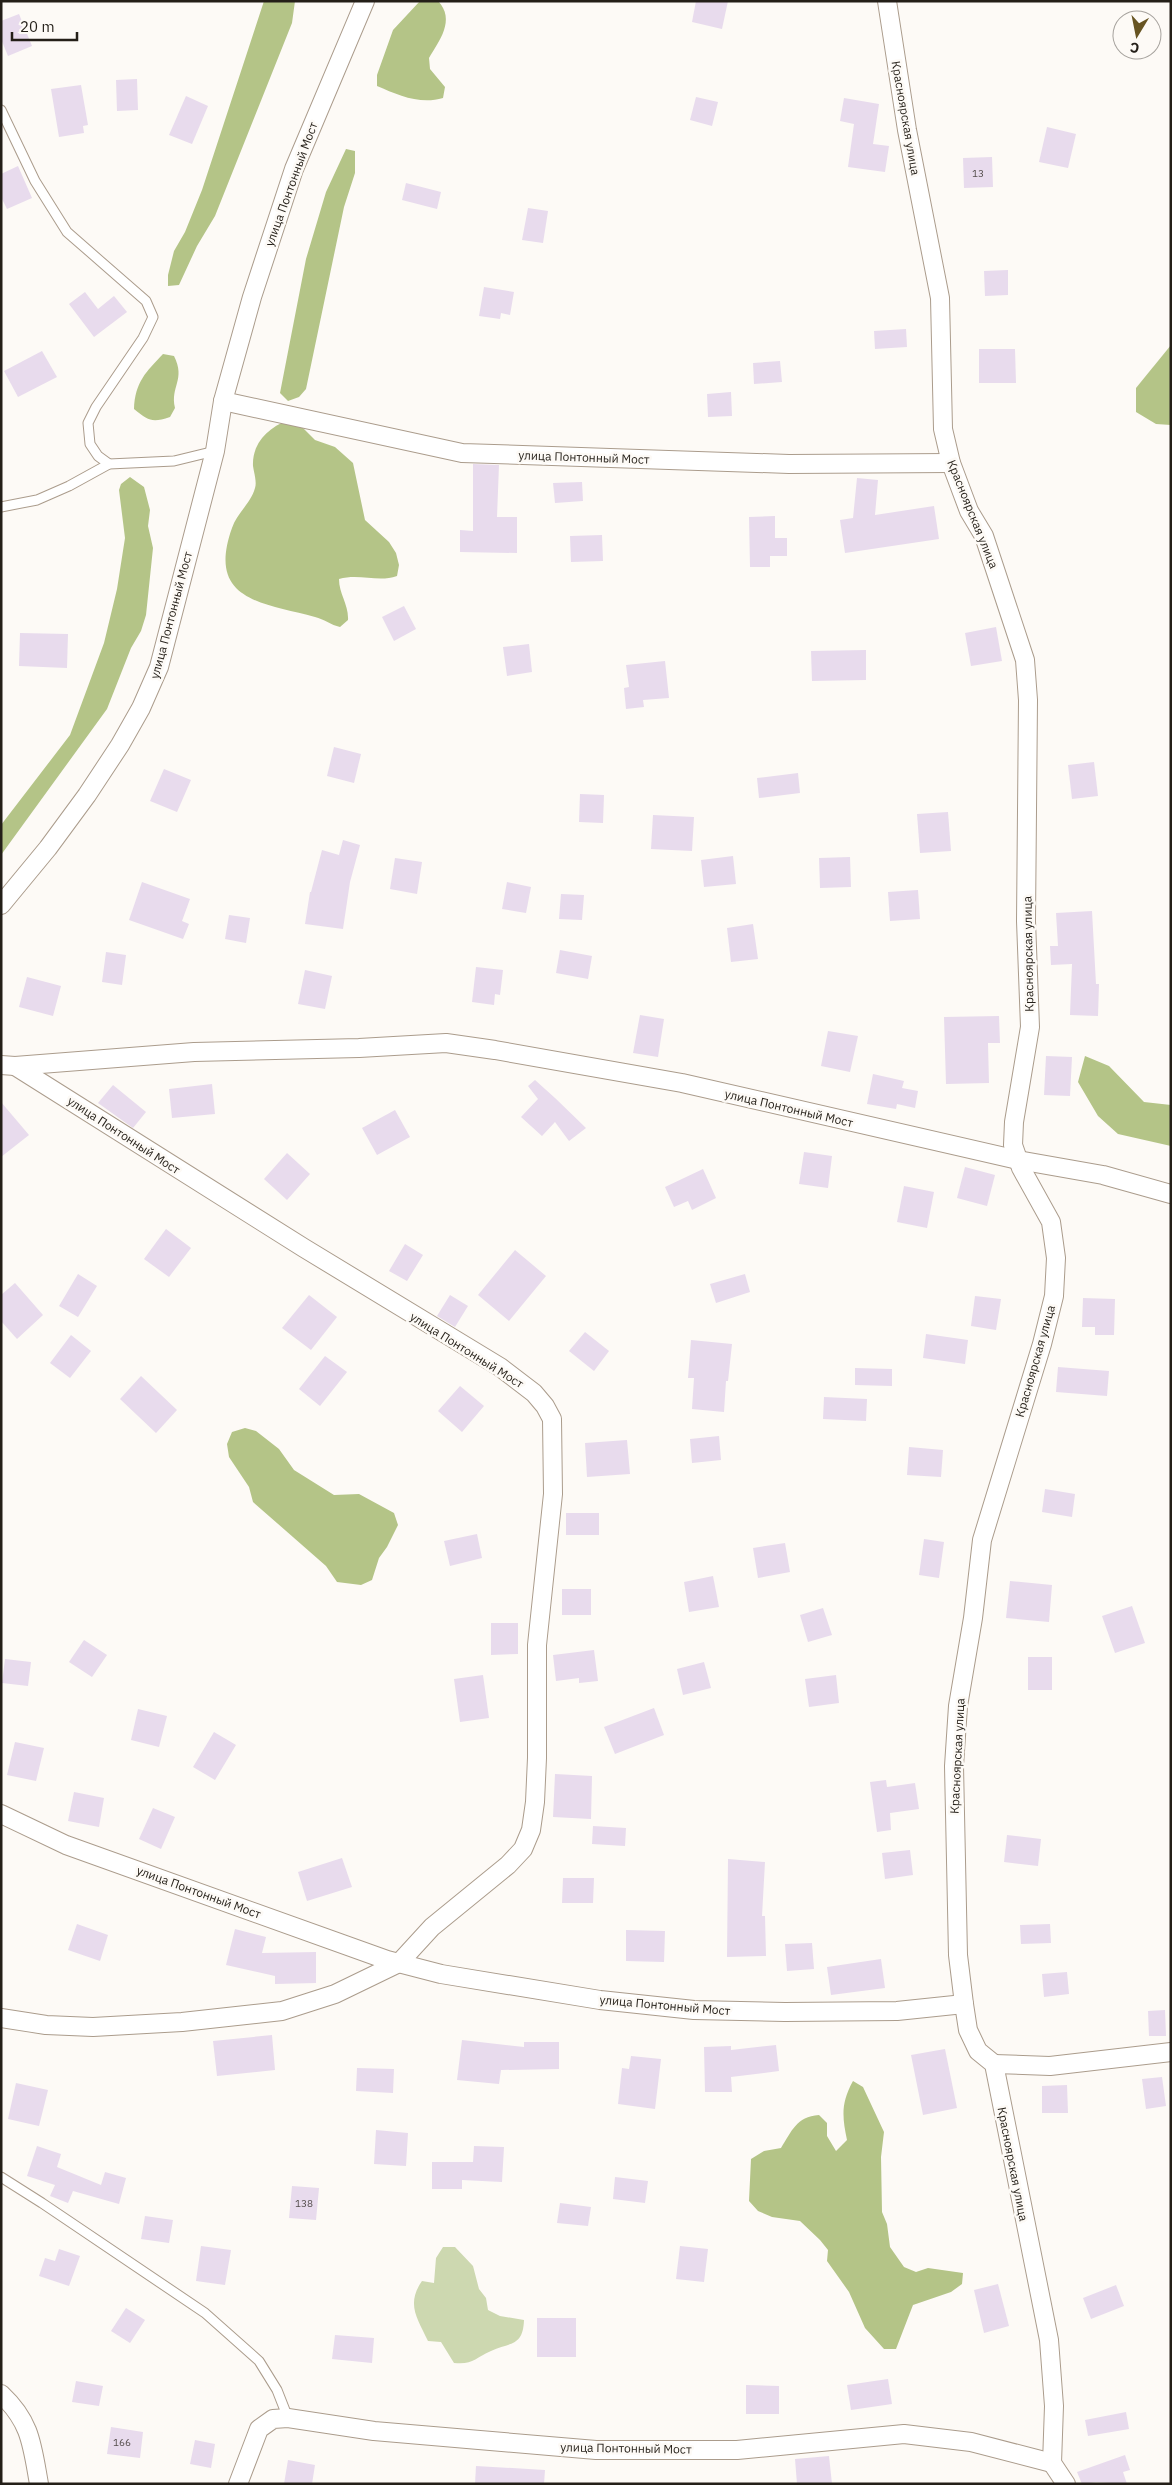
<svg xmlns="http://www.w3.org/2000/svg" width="1172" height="2485" font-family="'IBM Plex Sans',sans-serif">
	<rect width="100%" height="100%" fill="#fdfaf6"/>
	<path fill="#cdd8b0" d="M443 2247H455L473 2266 479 2289 486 2298 488 2310 500 2316 524 2320C523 2347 510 2342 491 2351 475 2358 473 2365 454 2363L441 2342 428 2341C417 2318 406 2304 422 2281L434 2283 436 2258Z"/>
	<g fill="#b4c487">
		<polygon points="264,1 295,1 292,23 215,216 197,246 179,285 168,286 168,275 174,251 185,232 202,190"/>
		<path d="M420 1H438C456 20 439 41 429 58L430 69 445 87 443 98C420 105 398 95 377 86V75L393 30Z"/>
		<polygon points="346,149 355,151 355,173 344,207 306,389 299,397 288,401 280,393 306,259 326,192"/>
		<polygon points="1171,345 1171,425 1156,424 1136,412 1136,388"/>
		<path d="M163 354 174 356C186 380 170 386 175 408L170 417C152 423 149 421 134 409 135 382 146 372 163 354Z"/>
		<path d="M288 420 299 424 315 440 335 447 353 463 365 520 389 542 396 553 399 565 397 576C378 583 360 573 339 579 339 594 349 605 348 620L340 627C331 625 324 619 315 617 263 603 206 601 232 528 237 513 251 503 255 488 257 482 254 473 253 466 252 443 268 428 288 420Z"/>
		<polygon points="130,477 144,487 150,510 148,526 153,548 146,615 141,631 131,648 107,709 1,855 1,825 70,735 104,643 117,589 125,538 119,490 121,484"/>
		<polygon points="1085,1056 1109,1066 1144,1102 1171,1105 1171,1146 1118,1134 1098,1116 1078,1082"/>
		<polygon points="245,1428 256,1431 279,1449 294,1470 334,1495 359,1494 394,1513 398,1525 387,1547 379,1558 372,1580 361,1585 337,1582 326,1566 253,1502 249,1487 229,1457 227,1444 232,1432"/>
		<path d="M853 2081 863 2087 884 2132 881 2157 882 2212 887 2224 890 2247 904 2267 916 2272 928 2268 963 2273 962 2284 951 2292 913 2305 896 2349H884L865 2328 849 2292 827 2261 828 2250 820 2240 800 2221 772 2217 758 2211 749 2201 751 2159 764 2151 781 2148C792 2131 796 2117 819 2115L827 2123V2136L836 2151 847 2140C842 2116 841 2103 853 2081Z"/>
	</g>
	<g fill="#e8dbed">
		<polygon points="696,1 728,1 722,29 692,22"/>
		<polygon points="19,14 32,46 8,56 1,39 1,21"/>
		<polygon points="137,79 138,110 117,111 116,80"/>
		<polygon points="81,85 88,125 83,126 84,133 59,137 51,89"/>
		<polygon points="186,96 208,106 192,144 169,135"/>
		<polygon points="696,97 718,102 712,126 690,120"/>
		<polygon points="844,98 879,104 873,144 889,146 885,172 848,167 854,124 840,121"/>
		<polygon points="1047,127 1076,134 1068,168 1039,162"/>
		<polygon points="992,157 993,187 964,188 963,158"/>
		<polygon points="18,166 32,198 7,209 1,197 1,174"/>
		<polygon points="406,183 441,192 437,209 402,200"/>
		<polygon points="528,208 548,211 543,243 522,240"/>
		<polygon points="1008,270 1008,295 985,296 984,271"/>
		<polygon points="484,287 514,292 510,315 501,313 500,319 479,316"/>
		<polygon points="85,292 98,309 114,296 127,312 94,337 69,304"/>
		<polygon points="906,329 907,347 875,349 874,331"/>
		<polygon points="979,349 1015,349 1016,383 979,383"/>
		<polygon points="42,351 57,377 18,397 4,371"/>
		<polygon points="780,361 782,382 754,384 753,363"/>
		<polygon points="731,392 732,416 708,417 707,394"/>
		<polygon points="473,464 499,465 497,517 517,517 517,553 460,552 460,530 473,531"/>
		<polygon points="857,478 878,480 875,515 934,506 939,539 845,553 840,520 853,518"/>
		<polygon points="582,482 583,501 555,503 553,483"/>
		<polygon points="775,516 775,538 787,538 787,556 770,556 770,567 750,567 749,517"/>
		<polygon points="602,535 603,561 571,562 570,536"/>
		<polygon points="404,606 416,629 394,641 382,617"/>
		<polygon points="996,627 1002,661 971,666 965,633"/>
		<polygon points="20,633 68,634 67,668 19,666"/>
		<polygon points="529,644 532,672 507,676 503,647"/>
		<polygon points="866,650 866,680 812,681 811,651"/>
		<polygon points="665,661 669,698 643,700 644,707 626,709 624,688 629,687 626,665"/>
		<polygon points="334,747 361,754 354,783 327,776"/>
		<polygon points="1094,762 1098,796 1072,799 1068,765"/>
		<polygon points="164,769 191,780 177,812 150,801"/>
		<polygon points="798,773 800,793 759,798 757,778"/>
		<polygon points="580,794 604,795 603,823 579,822"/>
		<polygon points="948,812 951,851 920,853 917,814"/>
		<polygon points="653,815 694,817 692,851 651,849"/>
		<polygon points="343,840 360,845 350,882 343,929 305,924 310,892 311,892 322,850 339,855"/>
		<polygon points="733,856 736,884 704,887 701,860"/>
		<polygon points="850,857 851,887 820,888 819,858"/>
		<polygon points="395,858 422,862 417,894 390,889"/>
		<polygon points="142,882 190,899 182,921 189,924 183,939 129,920"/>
		<polygon points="507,882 531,887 526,913 502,909"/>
		<polygon points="918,890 920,919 890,921 888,892"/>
		<polygon points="561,894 584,895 582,920 559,919"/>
		<polygon points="1092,911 1096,984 1099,984 1098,1016 1070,1015 1072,964 1051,965 1050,946 1058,946 1056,913"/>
		<polygon points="229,915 250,918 246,943 225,939"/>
		<polygon points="753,924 758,959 731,962 727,928"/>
		<polygon points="560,950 592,956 588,979 556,973"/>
		<polygon points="106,952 126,955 122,985 102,982"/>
		<polygon points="476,967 503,970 500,995 495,994 494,1005 472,1002"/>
		<polygon points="305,970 332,976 325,1009 298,1004"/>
		<polygon points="27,977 61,986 53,1016 19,1007"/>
		<polygon points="640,1015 664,1019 658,1057 633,1053"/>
		<polygon points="999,1016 1000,1043 988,1043 989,1083 946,1084 944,1017"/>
		<polygon points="828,1031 858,1036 850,1072 821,1066"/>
		<polygon points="1046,1056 1072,1057 1070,1096 1044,1095"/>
		<polygon points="873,1074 904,1081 902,1088 918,1091 915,1108 897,1104 896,1109 867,1104"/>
		<polygon points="535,1080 555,1098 586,1128 569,1141 555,1122 542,1136 521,1117 538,1099 528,1086"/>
		<polygon points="212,1084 215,1114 172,1118 169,1089"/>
		<polygon points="113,1085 146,1112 133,1128 98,1103"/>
		<polygon points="1,1102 29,1135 1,1157"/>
		<polygon points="395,1110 410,1137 377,1155 362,1128"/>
		<polygon points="804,1152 832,1156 828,1188 799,1184"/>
		<polygon points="287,1153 310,1174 287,1200 264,1179"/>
		<polygon points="965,1167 995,1175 987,1206 957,1198"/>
		<polygon points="703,1169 716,1198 692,1210 688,1201 674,1207 665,1187"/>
		<polygon points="904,1186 934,1192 927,1228 897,1222"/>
		<polygon points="166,1229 191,1248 169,1277 144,1259"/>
		<polygon points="405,1244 423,1255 407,1281 389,1271"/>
		<polygon points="515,1250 546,1276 509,1321 478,1295"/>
		<polygon points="78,1274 97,1286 78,1317 59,1306"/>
		<polygon points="745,1274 750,1292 716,1303 710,1284"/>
		<polygon points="15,1283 43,1315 17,1339 1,1321 1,1295"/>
		<polygon points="309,1295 337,1317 311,1350 282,1328"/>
		<polygon points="450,1295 468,1306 455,1327 437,1316"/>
		<polygon points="975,1296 1001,1299 996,1330 971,1326"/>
		<polygon points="1083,1298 1115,1299 1114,1335 1095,1335 1095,1327 1082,1327"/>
		<polygon points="585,1332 609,1351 594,1371 569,1351"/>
		<polygon points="926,1334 968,1340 965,1364 923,1358"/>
		<polygon points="71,1335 91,1351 70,1378 50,1363"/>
		<polygon points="691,1340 732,1344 728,1381 726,1381 724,1412 692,1409 694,1378 688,1378"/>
		<polygon points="325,1356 347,1372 320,1406 299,1389"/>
		<polygon points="1058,1367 1109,1371 1107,1396 1056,1392"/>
		<polygon points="855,1368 892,1369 892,1386 855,1385"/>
		<polygon points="141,1376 177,1410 156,1433 120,1399"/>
		<polygon points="460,1386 484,1406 462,1432 438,1411"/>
		<polygon points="824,1397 867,1399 866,1421 823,1419"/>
		<polygon points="719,1436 721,1460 692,1463 690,1439"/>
		<polygon points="627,1440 630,1474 587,1477 585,1443"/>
		<polygon points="909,1447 943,1450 941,1477 907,1475"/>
		<polygon points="1045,1489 1075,1494 1072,1517 1042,1512"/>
		<rect x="566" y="1513" width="33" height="22"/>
		<polygon points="477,1534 482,1558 450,1566 444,1541"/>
		<polygon points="924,1539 944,1542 939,1578 919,1575"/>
		<polygon points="785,1543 790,1572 758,1578 753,1548"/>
		<polygon points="713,1576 719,1607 689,1612 684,1582"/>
		<polygon points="1010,1581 1052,1585 1049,1622 1006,1618"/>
		<rect x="562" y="1589" width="29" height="26"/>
		<polygon points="1132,1606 1145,1643 1115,1653 1102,1616"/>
		<polygon points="823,1608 832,1635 808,1642 800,1615"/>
		<polygon points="491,1623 518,1623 518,1654 491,1655"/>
		<polygon points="84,1640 107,1655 92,1677 69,1662"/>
		<polygon points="594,1650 598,1681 579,1683 579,1678 556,1681 553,1655"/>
		<rect x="1028" y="1657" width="24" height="33"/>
		<polygon points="5,1659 31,1662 28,1686 2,1683"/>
		<polygon points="704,1662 711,1688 683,1695 677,1669"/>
		<polygon points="483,1675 489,1718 460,1722 454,1679"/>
		<polygon points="836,1675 839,1703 809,1707 805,1679"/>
		<polygon points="654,1708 664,1735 615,1754 604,1727"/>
		<polygon points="138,1709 167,1716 159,1747 131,1740"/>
		<polygon points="214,1732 236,1745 215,1780 193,1767"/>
		<polygon points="15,1742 44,1748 36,1781 7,1775"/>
		<polygon points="555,1774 592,1776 591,1819 553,1817"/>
		<polygon points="886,1780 887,1787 915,1783 919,1809 890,1813 891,1830 877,1832 870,1782"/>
		<polygon points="74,1792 104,1798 99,1827 68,1821"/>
		<polygon points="153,1808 175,1817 161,1849 139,1839"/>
		<polygon points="593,1826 626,1828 625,1846 592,1844"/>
		<polygon points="1007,1835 1041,1839 1038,1866 1004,1862"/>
		<polygon points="910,1850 913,1875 885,1879 882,1853"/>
		<polygon points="342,1858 352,1887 307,1901 298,1872"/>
		<polygon points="728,1859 765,1862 762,1916 765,1916 766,1956 727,1957"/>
		<polygon points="563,1878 594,1878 593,1903 562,1903"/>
		<polygon points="77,1924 108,1935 100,1961 68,1950"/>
		<polygon points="1050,1924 1051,1943 1021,1944 1020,1925"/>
		<polygon points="235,1929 266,1937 262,1953 316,1952 316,1983 275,1984 275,1976 226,1965"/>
		<polygon points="626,1930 665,1931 664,1962 626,1961"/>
		<polygon points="812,1943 814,1969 787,1971 785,1944"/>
		<polygon points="881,1959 885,1988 831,1995 827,1967"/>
		<polygon points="1067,1972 1069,1994 1044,1997 1042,1974"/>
		<polygon points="1165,2010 1166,2036 1149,2036 1148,2011"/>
		<polygon points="272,2035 275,2070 217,2076 213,2041"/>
		<polygon points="462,2040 524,2047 524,2042 559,2042 559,2069 501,2070 499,2084 457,2080"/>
		<polygon points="776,2045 779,2071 731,2077 732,2092 705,2092 704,2047 731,2046 731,2050"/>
		<polygon points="945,2049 957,2108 923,2115 911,2055"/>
		<polygon points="631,2056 661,2059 655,2109 618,2104 622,2068 629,2069"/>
		<polygon points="357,2068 394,2069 393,2093 356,2091"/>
		<polygon points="1162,2077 1166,2106 1146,2109 1142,2079"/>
		<polygon points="16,2083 48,2090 39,2126 8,2119"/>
		<polygon points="1067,2085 1068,2113 1042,2113 1042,2086"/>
		<polygon points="376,2130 408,2133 406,2166 374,2164"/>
		<polygon points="37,2146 61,2154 57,2167 101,2185 105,2172 126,2178 119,2204 73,2191 68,2203 50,2196 55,2185 27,2176"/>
		<polygon points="474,2146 504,2147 502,2182 462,2180 462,2189 432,2189 432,2162 473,2162"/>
		<polygon points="615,2177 648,2181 645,2203 613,2199"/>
		<polygon points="292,2186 319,2188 316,2220 289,2218"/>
		<polygon points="560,2203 591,2207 588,2226 557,2223"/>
		<polygon points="145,2216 173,2220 169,2243 141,2239"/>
		<polygon points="201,2246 231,2250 225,2285 196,2281"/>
		<polygon points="680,2246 708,2249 704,2282 676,2279"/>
		<polygon points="59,2249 80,2256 69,2286 39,2276 45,2258 55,2261"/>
		<polygon points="998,2284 1009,2326 984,2333 974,2290"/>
		<polygon points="1116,2285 1124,2306 1091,2319 1083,2298"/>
		<polygon points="126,2308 145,2320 130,2343 111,2331"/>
		<rect x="537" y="2318" width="39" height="39"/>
		<polygon points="335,2335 374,2338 372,2363 332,2359"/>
		<polygon points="888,2379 892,2404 851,2410 847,2385"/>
		<polygon points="76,2381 103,2386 99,2406 72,2402"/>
		<polygon points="746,2385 779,2386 779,2414 746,2414"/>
		<polygon points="1126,2412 1129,2429 1088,2436 1085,2420"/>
		<polygon points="111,2427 143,2432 140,2458 107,2454"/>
		<polygon points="195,2440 215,2444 211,2468 190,2464"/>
		<polygon points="1125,2455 1130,2470 1123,2472 1127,2484 1096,2482 1082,2484 1077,2472"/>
		<polygon points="829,2456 832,2484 797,2484 795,2459"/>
		<polygon points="288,2460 315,2465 312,2484 284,2484"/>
		<polygon points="476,2466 545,2470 544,2484 475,2484"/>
	</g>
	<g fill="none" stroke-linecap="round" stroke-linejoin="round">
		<g stroke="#ab9c8c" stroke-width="11">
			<g id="lane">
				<polyline points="1,110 35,181 67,232 146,301 153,317 143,338 96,407 88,423 90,444 98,456 109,464"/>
				<polyline points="1,507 37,500 69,486 109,464 174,461 215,451"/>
				<polyline points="1,2177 42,2203 205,2313 259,2361 277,2390 288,2418"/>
			</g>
		</g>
		<g stroke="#ab9c8c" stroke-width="20">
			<g id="street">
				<polyline points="887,1 907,130 940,298 943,429 951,463 969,511 984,536 1025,660 1028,700 1026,921 1030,1027 1014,1122 1013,1145 1021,1168 1051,1222 1056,1258 1054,1296 1042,1344 982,1540 973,1618 958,1706 954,1766 958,1955 964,2004 968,2030 978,2051 994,2064 996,2074 1049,2340 1054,2406 1052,2463 1066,2484"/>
				<polyline points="223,401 462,453 789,464 951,463"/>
				<polyline points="1,905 48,848 87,795 120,745 141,708 159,667 215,451 223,401 252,297 294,169 365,1"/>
				<polyline points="1,1065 15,1066 194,1052 359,1048 446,1043 495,1050 682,1083 1018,1160 1103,1175 1171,1194"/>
				<polyline points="1,1814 66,1845 387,1960 441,1974 600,2000 694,2010 785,2012 897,2011 964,2004"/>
				<polyline points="1,2018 46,2025 93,2027 182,2022 282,2011 335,1994 399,1963 432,1927 508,1865 523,1849 531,1830 535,1802 537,1758 537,1645 553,1494 552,1419 545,1406 534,1393 500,1367 304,1248 15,1066"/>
				<polyline points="994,2064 1050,2066 1171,2052"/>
				<path d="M1 2394C31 2422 32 2445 39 2484"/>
				<polyline points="238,2484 259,2429 273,2419 288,2418 374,2431 596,2450 737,2450 904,2434 971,2442 1052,2463"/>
			</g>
		</g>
		<use href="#lane" stroke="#fff" stroke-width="9"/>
		<use href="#street" stroke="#fff" stroke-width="18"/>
	</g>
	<g text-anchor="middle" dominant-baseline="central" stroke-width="5" stroke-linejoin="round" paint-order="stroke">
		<g font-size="10" fill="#554e4d">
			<text x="978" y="173">13</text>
			<text x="304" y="2203">138</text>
			<text x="122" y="2442">166</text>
		</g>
		<g font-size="12" fill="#241f18" stroke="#fdfaf6">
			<text transform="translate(906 118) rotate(80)">Красноярская улица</text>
			<text transform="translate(291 184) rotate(-70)">улица Понтонный Мост</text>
			<text transform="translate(584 457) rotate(2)">улица Понтонный Мост</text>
			<text transform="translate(973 514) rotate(68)">Красноярская улица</text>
			<text transform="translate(171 615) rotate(-75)">улица Понтонный Мост</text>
			<text transform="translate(1028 954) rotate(-91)">Красноярская улица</text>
			<text transform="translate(789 1108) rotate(13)">улица Понтонный Мост</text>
			<text transform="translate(124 1135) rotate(33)">улица Понтонный Мост</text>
			<text transform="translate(467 1350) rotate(32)">улица Понтонный Мост</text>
			<text transform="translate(1035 1361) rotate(-74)">Красноярская улица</text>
			<text transform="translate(957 1756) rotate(-87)">Красноярская улица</text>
			<text transform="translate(199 1892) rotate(20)">улица Понтонный Мост</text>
			<text transform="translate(665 2005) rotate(5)">улица Понтонный Мост</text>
			<text transform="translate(1013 2164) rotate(79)">Красноярская улица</text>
			<text transform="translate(626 2448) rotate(1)">улица Понтонный Мост</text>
		</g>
	</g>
	<rect width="1172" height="2485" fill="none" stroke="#241f18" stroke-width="5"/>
	<g transform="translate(1137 35) rotate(190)"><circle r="24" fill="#fdfaf6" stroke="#a6a29d"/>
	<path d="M0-4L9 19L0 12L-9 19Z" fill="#675422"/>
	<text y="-8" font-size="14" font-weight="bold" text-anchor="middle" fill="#241f18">С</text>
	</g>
	<path d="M12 32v8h65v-8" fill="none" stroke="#241f18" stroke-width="2.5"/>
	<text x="20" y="32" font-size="15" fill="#241f18" stroke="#fdfaf6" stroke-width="4" paint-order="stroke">20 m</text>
</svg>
